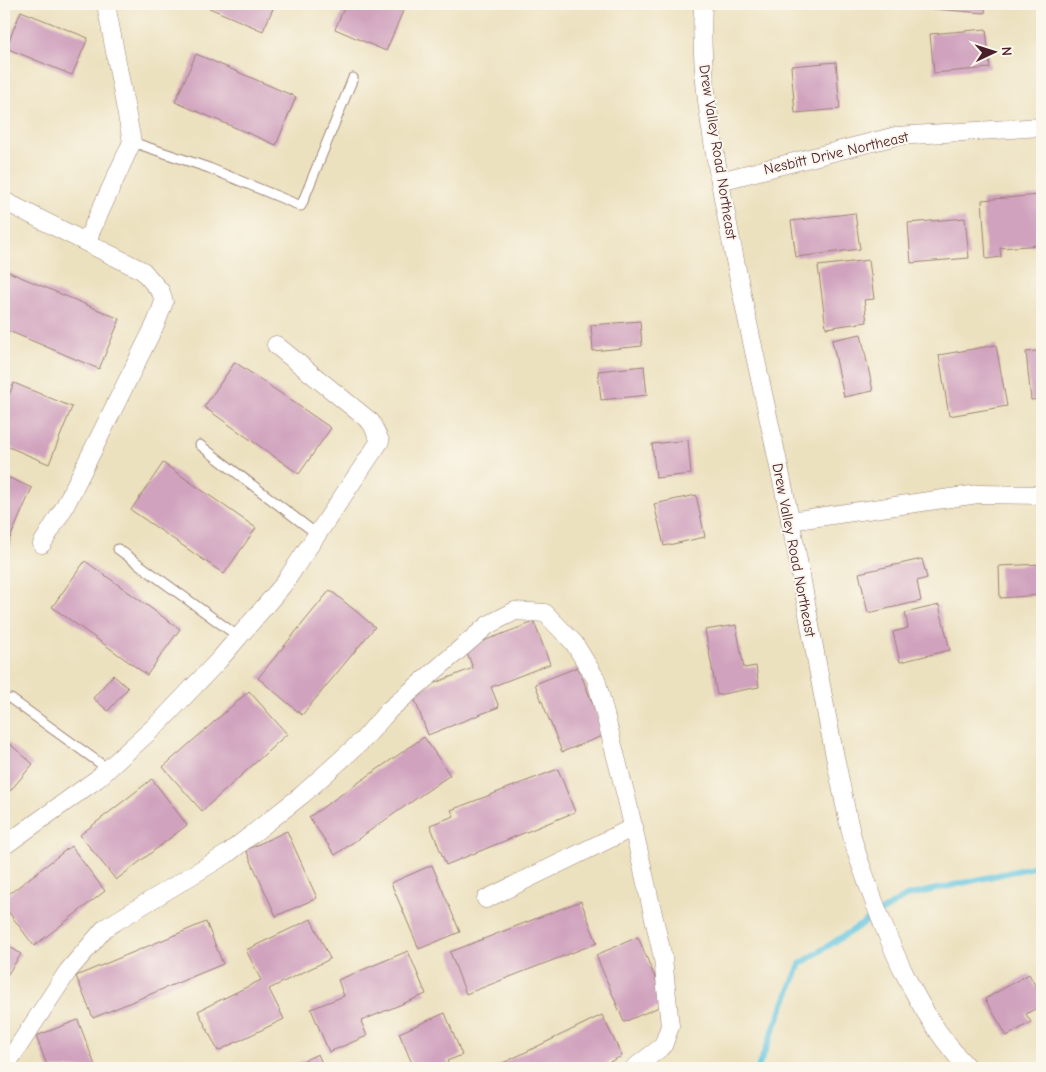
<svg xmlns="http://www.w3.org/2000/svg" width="1046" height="1072" font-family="'Comic Neue',sans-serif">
	<rect width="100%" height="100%" fill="#fbf7ec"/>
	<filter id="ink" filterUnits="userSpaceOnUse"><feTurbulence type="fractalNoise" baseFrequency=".02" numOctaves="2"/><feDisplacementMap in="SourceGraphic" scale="10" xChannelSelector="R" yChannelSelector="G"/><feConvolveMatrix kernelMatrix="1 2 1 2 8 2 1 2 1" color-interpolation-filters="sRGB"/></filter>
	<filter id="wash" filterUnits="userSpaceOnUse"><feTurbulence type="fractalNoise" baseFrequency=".0096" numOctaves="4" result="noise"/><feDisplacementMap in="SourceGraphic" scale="20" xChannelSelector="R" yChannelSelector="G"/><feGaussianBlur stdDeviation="1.12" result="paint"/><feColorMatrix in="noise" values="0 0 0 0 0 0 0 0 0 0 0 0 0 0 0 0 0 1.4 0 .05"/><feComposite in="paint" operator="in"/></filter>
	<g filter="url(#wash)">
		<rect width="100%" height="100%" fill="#ece1bf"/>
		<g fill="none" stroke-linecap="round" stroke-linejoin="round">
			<polyline stroke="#62c5e0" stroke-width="6" points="758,1068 800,964 906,896 1042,865"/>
		</g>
		<g id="blocks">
			<g fill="#d0a2be">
				<polygon points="200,4 275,4 263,31"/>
				<polygon points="346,4 406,4 386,51 335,29"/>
				<polygon points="920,4 986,4 985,13 920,8"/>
				<polygon points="21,11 88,38 72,75 6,48"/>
				<polygon points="986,29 990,68 934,73 930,34"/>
				<polygon points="196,54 296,97 276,145 175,102"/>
				<polygon points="836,62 840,109 795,113 791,66"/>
				<polygon points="1040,195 1042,245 1000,248 1001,257 986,259 982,200"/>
				<polygon points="855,213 860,249 796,257 791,221"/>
				<polygon points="965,218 969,258 911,263 908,223"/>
				<polygon points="869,260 874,299 864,300 867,322 826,328 818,266"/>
				<polygon points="4,270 120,319 99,369 4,329"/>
				<polygon points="640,321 642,346 593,351 591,325"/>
				<polygon points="861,334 873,391 844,397 832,340"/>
				<polygon points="996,345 1007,406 949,416 939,355"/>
				<polygon points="1037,351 1038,360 1042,359 1042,399 1031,400 1026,352"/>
				<polygon points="235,362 331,428 299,474 204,407"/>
				<polygon points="644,366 647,395 601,400 598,371"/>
				<polygon points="14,383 72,407 49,464 4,445 4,407"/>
				<polygon points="688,440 691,474 656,478 652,444"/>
				<polygon points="163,463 256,528 224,574 131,510"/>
				<polygon points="5,476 32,488 4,552 4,479"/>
				<polygon points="696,495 705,537 664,546 654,504"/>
				<polygon points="922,559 927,578 917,581 921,601 868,613 859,573"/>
				<polygon points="85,561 180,629 147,675 52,607"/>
				<polygon points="1042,564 1042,595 1000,598 999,566"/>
				<polygon points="330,590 375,627 302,715 258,678"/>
				<polygon points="939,605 950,650 900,662 893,632 908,628 905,613"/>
				<polygon points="534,622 550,664 491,687 499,707 428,735 412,692 473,668 465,648"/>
				<polygon points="736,625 744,668 756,666 759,687 717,695 705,630"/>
				<polygon points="578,667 605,735 562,752 535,684"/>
				<polygon points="113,675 128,688 108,711 93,698"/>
				<polygon points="249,691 287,734 202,811 163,767"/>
				<polygon points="424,737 450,775 335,855 309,817"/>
				<polygon points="4,739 33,764 4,798"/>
				<polygon points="558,769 575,812 446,865 430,825 454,816 451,810"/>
				<polygon points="152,779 187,825 116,880 80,835"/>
				<polygon points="287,831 317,898 276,916 246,850"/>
				<polygon points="71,846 105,891 34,946 4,906 4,898"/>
				<polygon points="432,865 460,932 419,949 391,883"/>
				<polygon points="581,901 597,943 466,994 450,952"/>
				<polygon points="311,919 330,959 269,989 284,1019 218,1051 198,1011 261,980 246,950"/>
				<polygon points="206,922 223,964 93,1018 76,976"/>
				<polygon points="638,937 666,1004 624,1022 596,955"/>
				<polygon points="4,943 21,954 4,980"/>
				<polygon points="408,951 426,994 361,1021 367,1036 329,1052 311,1009 344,996 338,980"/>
				<polygon points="1029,974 1042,998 1042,1005 1026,1014 1031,1022 1007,1036 985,999"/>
				<polygon points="445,1013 462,1055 447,1061 450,1068 414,1068 399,1033"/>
				<polygon points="602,1015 622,1056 597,1068 493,1068"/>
				<polygon points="78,1020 96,1068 48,1068 36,1036"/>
				<polygon points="318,1054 324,1068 287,1068"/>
			</g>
		</g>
	</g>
	<g filter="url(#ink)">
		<use href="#blocks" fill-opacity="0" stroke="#9b8075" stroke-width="1"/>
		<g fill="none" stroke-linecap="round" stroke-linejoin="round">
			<g stroke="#9b8075" stroke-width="11">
				<g id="lane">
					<polyline points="132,142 209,168 301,206 353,78"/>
					<polyline points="200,445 318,535"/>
					<polyline points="118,549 239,637"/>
					<polyline points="11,699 108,769"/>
				</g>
			</g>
			<g stroke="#9b8075" stroke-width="19">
				<g id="street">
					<path d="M703 4C699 74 713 145 726 214 745 316 769 417 790 519 807 603 820 687 838 771 845 804 850 837 862 868 886 937 917 1016 968 1068"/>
					<polyline points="720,181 896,136 1042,127"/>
					<polyline points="4,201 143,271 161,292 164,302 156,323 64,508 42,544"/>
					<polyline points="86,242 132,142 106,4"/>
					<polyline points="790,521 978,494 1042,495"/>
					<polyline points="4,846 97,779 162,720 219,660 283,585 380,441 371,422 276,345"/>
					<polyline points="486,899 634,827"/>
					<polyline points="4,1068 68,971 105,928 227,854 302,795 363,740 389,710 488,625 515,611 545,613 574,643 596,679 627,800 663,958 670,1026 663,1046 634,1068"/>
				</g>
			</g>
			<use href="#lane" stroke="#fff" stroke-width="9"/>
			<use href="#street" stroke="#fff" stroke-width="18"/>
		</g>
	</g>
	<g text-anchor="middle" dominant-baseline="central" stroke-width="4" stroke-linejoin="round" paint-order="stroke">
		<g font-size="15" fill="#4a1f2b" stroke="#fbf7ec">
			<text transform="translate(718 152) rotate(81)">Drew Valley Road Northeast</text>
			<text transform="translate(836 153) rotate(-13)">Nesbitt Drive Northeast</text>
			<text transform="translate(794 550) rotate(79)">Drew Valley Road Northeast</text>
		</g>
	</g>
	<rect width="1046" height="1072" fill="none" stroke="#fbf7ec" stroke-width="20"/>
	<g transform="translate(994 52) rotate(86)" stroke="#fbf7ec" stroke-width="4" paint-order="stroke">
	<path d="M0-4L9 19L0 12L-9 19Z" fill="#4a1f2b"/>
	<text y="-8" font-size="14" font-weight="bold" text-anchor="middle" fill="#4a1f2b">N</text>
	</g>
</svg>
